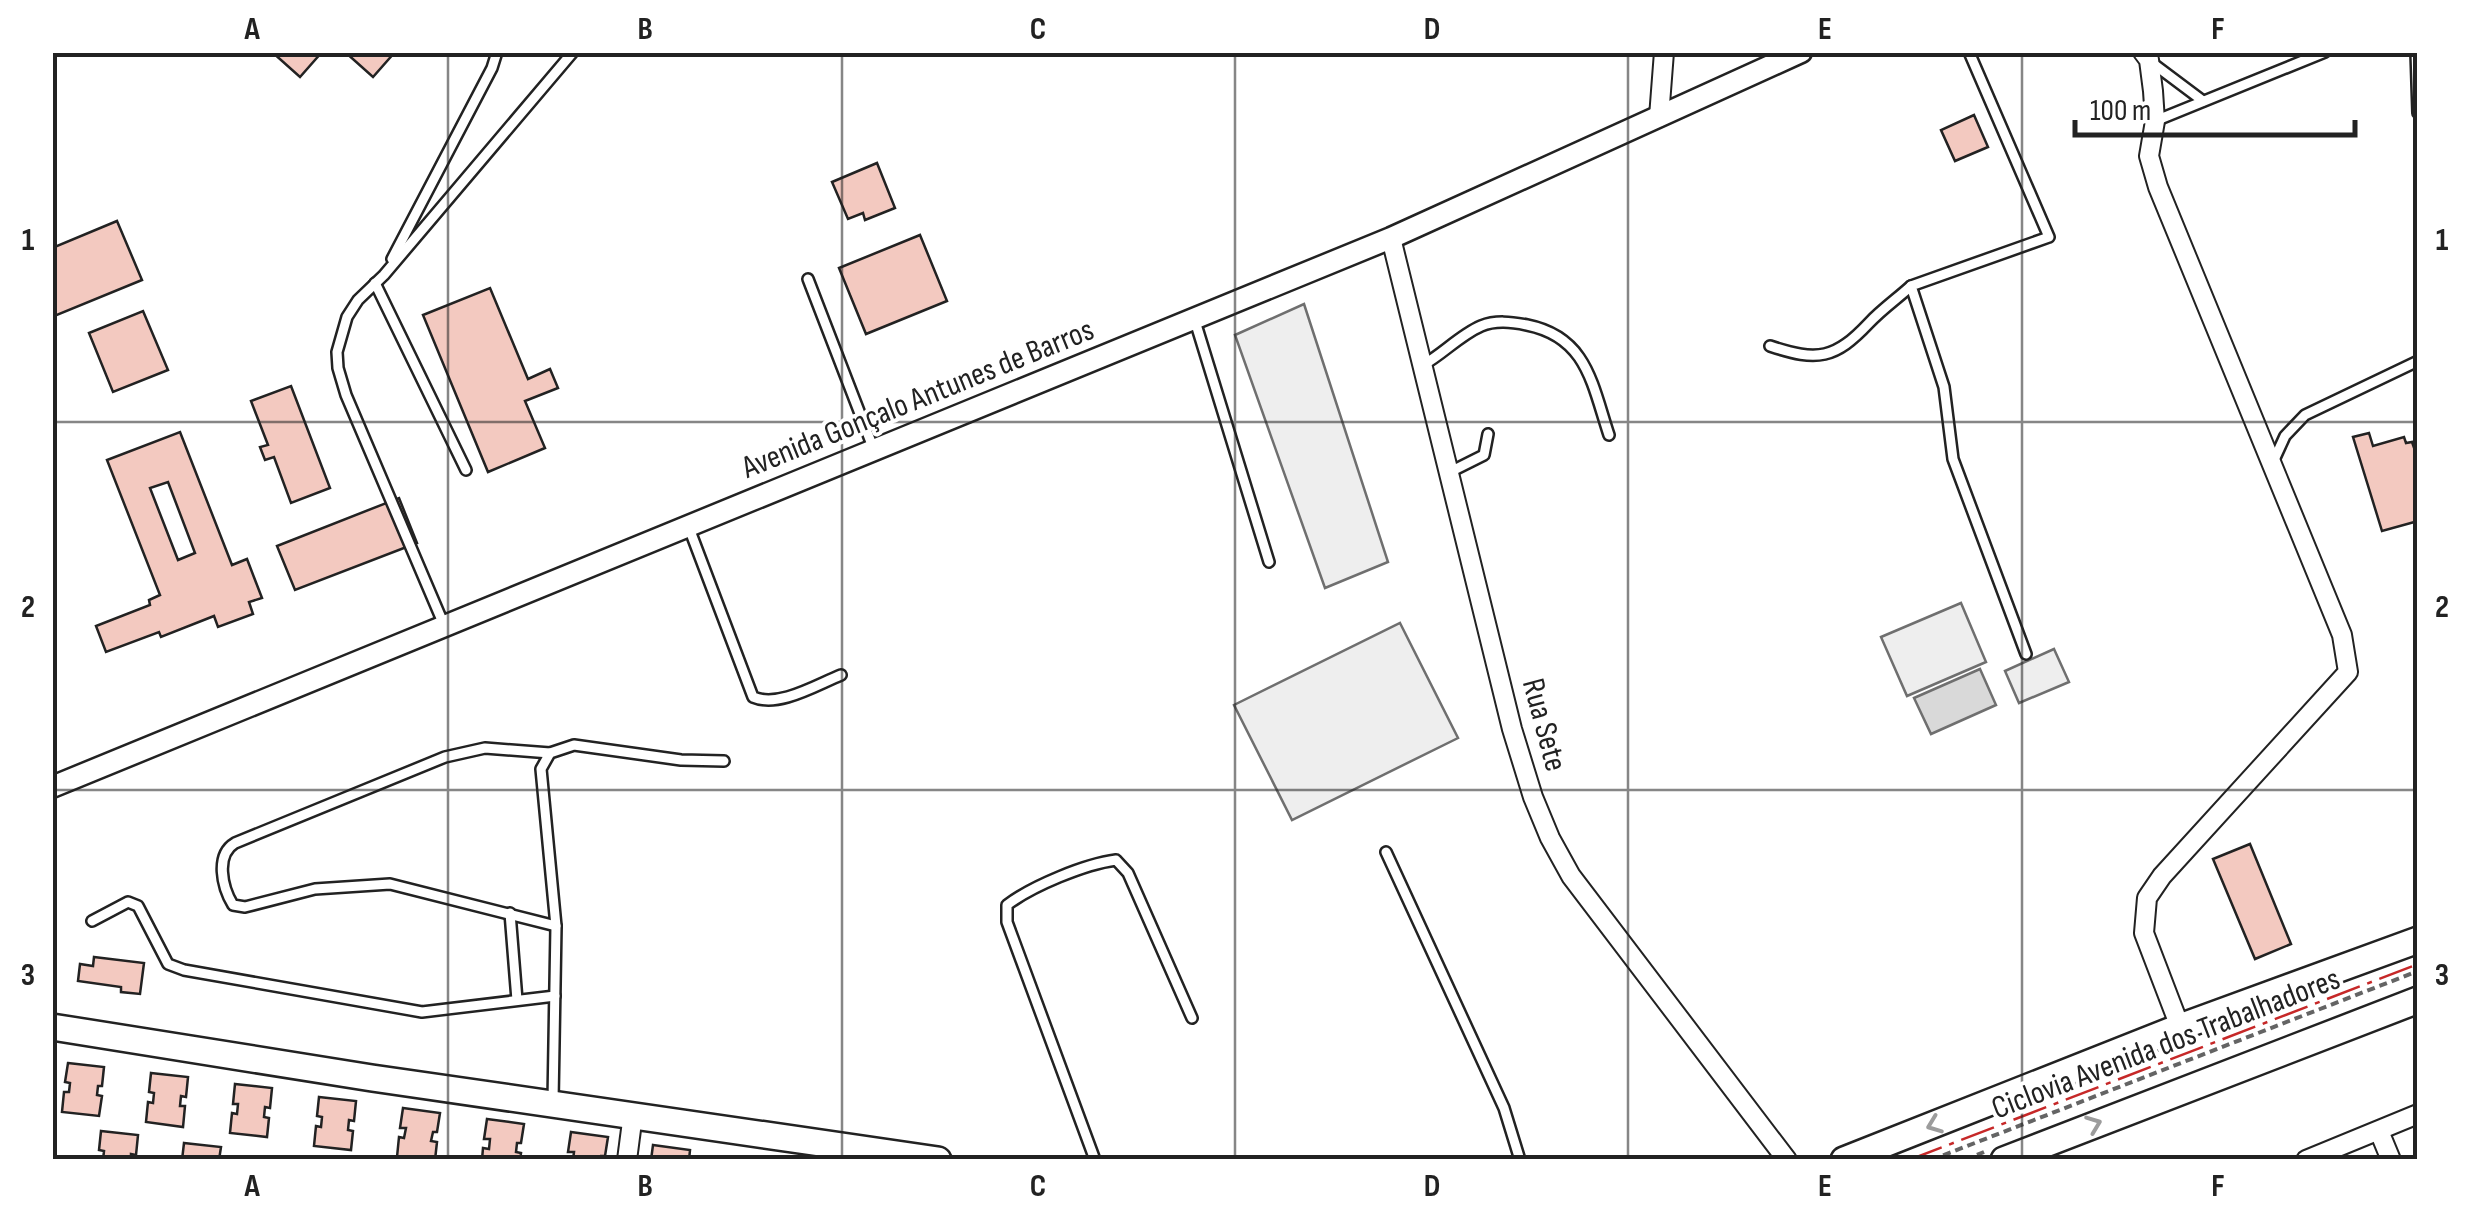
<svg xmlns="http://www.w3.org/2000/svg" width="2470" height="1212" font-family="'Sofia Sans Condensed',sans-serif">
	<rect width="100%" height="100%" fill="#fff"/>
	<g fill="#eee" stroke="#6f6f6f" stroke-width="2.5">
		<polygon points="1304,304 1388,562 1325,588 1235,335"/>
		<polygon points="1961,603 1986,662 1907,696 1881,637"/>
		<polygon points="1400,623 1458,738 1292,820 1234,705"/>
		<polygon points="2054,649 2069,682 2019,703 2005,671"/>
	</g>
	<polygon fill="#d9d9d9" stroke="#6f6f6f" stroke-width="2.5" points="1980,669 1996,705 1931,734 1914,698"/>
	<g fill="#f3c9c0" stroke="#222" stroke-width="2.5" fill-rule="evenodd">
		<polygon points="272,52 322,52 300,77"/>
		<polygon points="345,52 395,52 373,77"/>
		<polygon points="1974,115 1988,147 1955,161 1941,130"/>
		<polygon points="877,163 895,208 865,220 863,213 848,219 832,182"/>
		<polygon points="117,221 142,280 52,317 52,248"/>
		<polygon points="920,235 947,301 866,334 839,268"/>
		<polygon points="490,288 528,379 550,369 558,388 525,401 545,448 488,472 423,315"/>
		<polygon points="143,311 168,370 113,392 89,333"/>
		<polygon points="291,386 330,488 291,503 274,457 265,460 260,447 268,445 251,401"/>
		<path d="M180 432 232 565 247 559 262 598 249 602 253 614 218 627 214 616 161 637 159 632 106 652 96 626 150 605 149 600 160 595 107 460ZM168 482 195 553 178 560 150 488Z"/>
		<polygon points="2369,433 2373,446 2404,437 2406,443 2412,442 2418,459 2418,521 2382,531 2353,437"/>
		<polygon points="399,498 417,543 295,590 277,546"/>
		<polygon points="2250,844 2291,944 2255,959 2213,859"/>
		<polygon points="94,957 144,963 140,994 121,992 121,987 78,981 80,964 93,966"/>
		<polygon points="68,1063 104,1067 102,1086 98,1086 97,1095 102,1096 99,1116 62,1112 64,1092 69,1092 70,1083 65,1082"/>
		<polygon points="151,1073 188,1077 186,1097 181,1096 180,1106 185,1106 183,1127 146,1122 148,1102 153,1103 154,1093 149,1092"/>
		<polygon points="235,1084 272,1088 270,1108 265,1107 264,1117 269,1118 267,1137 230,1133 232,1113 237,1114 238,1104 233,1104"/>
		<polygon points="319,1097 356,1101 354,1121 349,1120 348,1130 353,1131 351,1150 314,1146 316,1126 321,1127 322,1117 317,1116"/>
		<polygon points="403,1108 440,1113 437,1132 433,1132 431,1141 437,1142 435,1160 397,1157 399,1137 404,1138 406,1128 400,1128"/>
		<polygon points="487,1119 524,1124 521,1143 517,1143 516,1152 521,1153 520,1160 482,1160 483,1148 489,1149 490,1139 484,1139"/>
		<polygon points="101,1131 138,1135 136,1155 131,1154 131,1160 103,1160 104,1151 99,1150"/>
		<polygon points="571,1132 608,1137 605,1156 601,1156 600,1160 573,1160 574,1152 568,1152"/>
		<polygon points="184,1143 221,1147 219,1160 182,1160"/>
		<polygon points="653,1145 690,1150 689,1160 651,1160"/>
	</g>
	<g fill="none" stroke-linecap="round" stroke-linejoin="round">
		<g stroke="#222" stroke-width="14">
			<g id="service">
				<polyline points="1969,52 2049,237 1911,286 1944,387 1953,459 2026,654"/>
				<polyline points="2416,52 2418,113"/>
				<polyline points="2151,62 2203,101"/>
				<polyline points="2155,121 2325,52"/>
				<polyline points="392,259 492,68 497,52"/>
				<polyline points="808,279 874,450"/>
				<polyline points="375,283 466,470"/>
				<polyline points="1195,321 1269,562"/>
				<path d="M1770 346C1818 362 1835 359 1869 323 1882 309 1898 298 1911 286"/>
				<path d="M1423 365C1443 354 1460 335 1481 326 1496 320 1511 322 1527 325 1587 337 1592 384 1609 435"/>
				<polyline points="2274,460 2285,436 2305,415 2418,361"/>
				<polyline points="1450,472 1484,455 1488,434"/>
				<path d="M689 528 753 697C779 708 816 685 841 675"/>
				<polyline points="444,625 346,395 338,368 337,352 347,317 358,300 384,275 573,52"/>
				<path d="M550 753 485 748 445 757 235 843C215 855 222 887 233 905L245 907 315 889 390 884 556 926"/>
				<polyline points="1386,852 1504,1108 1520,1160"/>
				<polyline points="510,913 517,1000"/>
				<polyline points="92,921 128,902 138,906 168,964 184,970 422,1012 555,996"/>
				<polyline points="553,1101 556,926 541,769 550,753 574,745 681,760 724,761"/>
				<path d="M1095 1160 1007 922V905C1032 886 1085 864 1116 860L1128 873 1192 1018"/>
			</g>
		</g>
		<g stroke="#222" stroke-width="22">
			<g id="minor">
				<polyline points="2143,52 2149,60 2153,91 2155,121 2149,156 2158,187 2342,635 2348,672 2162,876 2147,898 2144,933 2180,1027"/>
				<polyline points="1659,117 1664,52"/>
				<polyline points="1391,238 1512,729 1533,797 1550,838 1571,876 1787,1160"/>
				<polyline points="2379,1131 2391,1160"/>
				<polyline points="627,1160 633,1114"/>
				<polyline points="2306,1160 2418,1114"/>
			</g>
		</g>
		<g stroke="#222" stroke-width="25">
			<polyline id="tertiary" points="52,787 1391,238 1801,52"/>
		</g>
		<g stroke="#222" stroke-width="30">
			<g id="secondary">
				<polyline points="52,1027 372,1078 938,1160"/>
				<polyline points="1844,1160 2180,1027 2418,940"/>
				<polyline points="2004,1160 2418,1000"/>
			</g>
		</g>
		<g stroke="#646464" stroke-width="4" stroke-dasharray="8 5" stroke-linecap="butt">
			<polyline points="1931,1160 2418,971"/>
			<polyline points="1965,1160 1984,1152"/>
		</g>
		<use href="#service" stroke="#fff" stroke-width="9"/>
		<use href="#minor" stroke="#fff" stroke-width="18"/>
		<use href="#tertiary" stroke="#fff" stroke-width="20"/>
		<use href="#secondary" stroke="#fff" stroke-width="25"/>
		<polyline stroke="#c62828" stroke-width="2.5" stroke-dasharray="35 8 5 8" stroke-linecap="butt" points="1909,1160 2418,964"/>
	</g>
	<defs><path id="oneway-chevron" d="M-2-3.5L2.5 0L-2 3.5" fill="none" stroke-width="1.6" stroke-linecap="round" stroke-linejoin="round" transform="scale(2.5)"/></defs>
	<g stroke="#9c9c9c">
		<use href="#oneway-chevron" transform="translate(2094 1124) rotate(-21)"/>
		<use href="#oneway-chevron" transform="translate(1934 1125) rotate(159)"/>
	</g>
	<path fill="none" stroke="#222" stroke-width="2.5" stroke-opacity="0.55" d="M448 52V1160M842 52V1160M1235 52V1160M1628 52V1160M2022 52V1160M52 422H2418M52 790H2418"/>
	<g text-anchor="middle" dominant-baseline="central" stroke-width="8" stroke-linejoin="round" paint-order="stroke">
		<g font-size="32" fill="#222" stroke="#fff">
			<text transform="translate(918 399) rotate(-22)">Avenida Gonçalo Antunes de Barros</text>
			<text transform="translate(1544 725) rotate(75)">Rua Sete</text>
			<text transform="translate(2166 1044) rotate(-21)">Ciclovia Avenida dos Trabalhadores</text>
		</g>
	</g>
	<rect width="2470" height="1212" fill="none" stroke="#ffffff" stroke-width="110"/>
	<path d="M2075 120v15h280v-15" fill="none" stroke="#222222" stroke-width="5"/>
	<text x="2090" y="120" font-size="30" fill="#222222" stroke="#ffffff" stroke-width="8" paint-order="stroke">100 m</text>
	<rect x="55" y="55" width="2360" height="1102" fill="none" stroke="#222" stroke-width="4"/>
	<g font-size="32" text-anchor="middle" font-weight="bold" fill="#222">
		<text x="252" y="39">A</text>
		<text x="645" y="39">B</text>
		<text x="1038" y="39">C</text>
		<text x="1432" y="39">D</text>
		<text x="1825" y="39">E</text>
		<text x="2218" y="39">F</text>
		<text x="28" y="250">1</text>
		<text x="2442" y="250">1</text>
		<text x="28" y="617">2</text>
		<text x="2442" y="617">2</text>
		<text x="28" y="985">3</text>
		<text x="2442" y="985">3</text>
		<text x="252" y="1196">A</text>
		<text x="645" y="1196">B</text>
		<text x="1038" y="1196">C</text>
		<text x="1432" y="1196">D</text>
		<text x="1825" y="1196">E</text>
		<text x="2218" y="1196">F</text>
	</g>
</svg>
